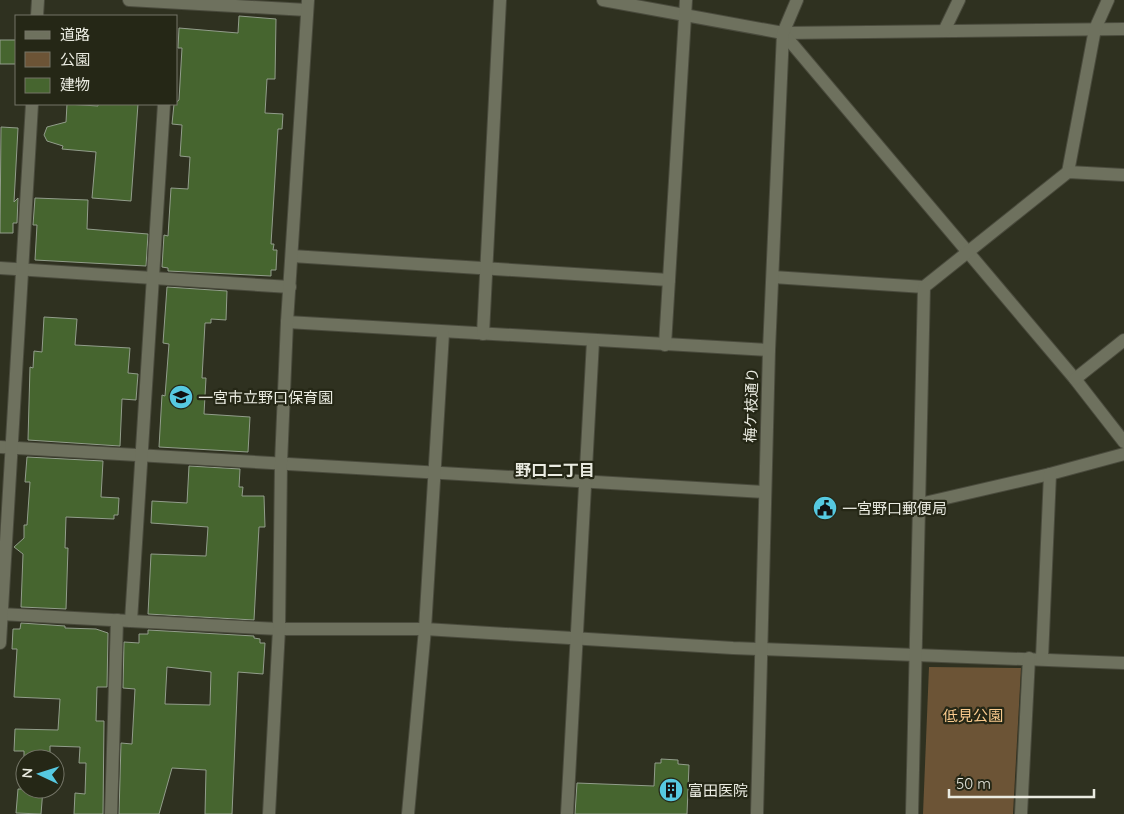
<svg xmlns="http://www.w3.org/2000/svg" width="1124" height="814" font-family="Quicksand,'Noto Sans JP',sans-serif">
	<rect width="100%" height="100%" fill="#2f3120"/>
	<polygon fill="#6c5436" points="929,667 1021,668 1013,814 923,814"/>
	<g fill="#46652f" stroke="#929d8b" fill-rule="evenodd">
		<polygon points="239,16 276,19 275,79 267,79 265,113 283,114 282,129 278,129 271,244 274,244 273,250 277,250 276,270 271,270 271,276 168,271 168,268 162,267 164,235 168,236 171,188 188,189 190,157 180,156 182,125 172,124 174,104 179,100 182,48 178,48 179,28 238,33"/>
		<rect x="0" y="40" width="16" height="24"/>
		<polygon points="67,104 98,106 98,104 138,104 131,201 92,198 96,152 62,149 63,146 47,141 44,135 47,127 66,122"/>
		<polygon points="1,127 18,128 14,202 18,198 17,223 13,223 13,233 0,233"/>
		<polygon points="35,198 88,200 87,229 148,234 146,266 35,260 37,225 33,225"/>
		<polygon points="167,287 227,291 226,320 211,319 211,323 205,323 202,378 206,378 204,414 250,417 248,452 159,447 162,395 165,396 169,344 163,343"/>
		<polygon points="44,317 77,319 75,345 130,348 128,373 138,374 136,400 122,399 120,446 28,440 30,367 33,368 34,351 42,352"/>
		<polygon points="27,457 103,461 101,497 119,498 118,515 114,515 114,519 66,517 65,548 68,548 66,609 21,607 23,554 14,547 24,538 24,525 27,525 30,482 25,482"/>
		<polygon points="189,466 240,469 239,487 243,487 242,496 264,496 265,527 259,527 254,620 148,614 151,554 206,556 208,527 151,523 152,501 187,503"/>
		<polygon points="21,623 65,626 65,628 96,629 108,633 107,687 97,687 96,721 104,721 103,814 74,814 75,793 85,794 86,763 79,763 80,747 50,746 50,759 24,759 24,751 14,751 15,729 58,730 60,699 14,697 17,649 12,649 13,629 20,629"/>
		<path d="M148 630 254 636V638L260 639V643H265L263 674 238 672 232 814H205L206 770 172 768 159 814H119L121 743 132 744 135 689 123 688 124 642 139 643V634H148ZM167 667 211 672 210 705 165 704Z"/>
		<polygon points="661,759 678,760 678,764 689,765 687,814 575,814 577,783 654,786 655,763 661,763"/>
		<polygon points="18,789 43,789 41,814 16,813"/>
	</g>
	<g fill="none" stroke-linecap="round" stroke-linejoin="round">
		<g stroke="#4a4b3d" stroke-width="14">
			<g id="minor">
				<polyline points="129,0 307,10"/>
				<polyline points="603,0 783,33 1124,29"/>
				<polyline points="37,16 38,0"/>
				<polyline points="944,31 959,0"/>
				<polyline points="783,33 1075,379 1124,442"/>
				<polyline points="1068,172 1095,29 1108,0"/>
				<polyline points="292,256 669,280"/>
				<polyline points="0,268 290,287"/>
				<polyline points="773,277 924,287"/>
				<polyline points="287,322 769,350"/>
				<polyline points="483,334 500,0"/>
				<polyline points="665,345 686,0"/>
				<polyline points="1075,379 1124,340"/>
				<polyline points="0,447 765,492"/>
				<polyline points="920,504 1050,474 1124,454"/>
				<polyline points="0,614 279,629 425,629 733,648 1124,663"/>
				<polyline points="131,621 164,104"/>
				<polyline points="0,643 32,104"/>
				<polyline points="1042,658 1050,474"/>
				<polyline points="111,814 117,620"/>
				<polyline points="269,814 279,629 281,463 287,322 308,0"/>
				<polyline points="408,814 425,629 443,333"/>
				<polyline points="567,814 593,341"/>
				<polyline points="757,814 769,350 783,33 797,0"/>
				<polyline points="912,814 924,287 1068,172 1124,175"/>
				<polyline points="1021,814 1029,658"/>
			</g>
		</g>
		<use href="#minor" stroke="#6e715e" stroke-width="12"/>
	</g>
	<defs>
		<g id="school-disc" transform="scale(1.25)"><circle r="9.5" fill="#56c9e1" stroke="#252716"/><path d="M0-5L7-2L0 1L-7-2ZM-4 1L0 2.5L4 1V4Q0 6-4 4Z" fill="#111"/></g>
		<g id="civic-disc" transform="scale(1.25)"><circle r="9.5" fill="#56c9e1" stroke="#252716"/><path d="M-.6-6.5H3V-4.5H.6V-3L4-1V1h2V6H-6V1h2V-1L-.6-3ZM-1.2 2.5V6h2.4V2.5Z" fill="#111"/></g>
		<g id="building-disc" transform="scale(1.25)"><circle r="9.5" fill="#56c9e1" stroke="#252716"/><path d="M-4-6H4V6H1V3H-1V6H-4ZM-2.5-4.3h1.7v1.8h-1.7ZM.8-4.3h1.7v1.8H.8ZM-2.5-1h1.7V.8h-1.7ZM.8-1h1.7V.8H.8Z" fill="#111"/></g>
	</defs>
	<g fill-rule="evenodd">
		<use href="#school-disc" x="181" y="397"/>
		<use href="#civic-disc" x="825" y="508"/>
		<use href="#building-disc" x="671" y="790"/>
	</g>
	<g text-anchor="middle" dominant-baseline="central" stroke-width="4.5" stroke-linejoin="round" paint-order="stroke">
		<g font-size="15" fill="#eaebe1" stroke="#252716" text-anchor="start">
			<text x="198" y="397">一宮市立野口保育園</text>
			<text x="842" y="508">一宮野口郵便局</text>
			<text x="688" y="790">富田医院</text>
		</g>
		<g font-size="15" fill="#eaebe1" stroke="#252716">
			<text transform="translate(751 405) rotate(-88)">梅ケ枝通り</text>
		</g>
		<g font-size="15" fill="#f9ca8d" stroke="#252716">
			<text x="973" y="715">低見公園</text>
		</g>
		<g font-size="16" font-weight="bold" fill="#eaebe1" stroke="#252716">
			<text x="555" y="470">野口二丁目</text>
		</g>
	</g>
	<rect x="15" y="15" width="162" height="90" fill="#252716" stroke="#747567"/>
	<rect x="25" y="31" width="25" height="8" fill="#6e715e" stroke="#747567"/>
	<text x="60" y="40" font-size="15" fill="#eaebe1">道路</text>
	<rect x="25" y="52" width="25" height="15" fill="#6c5436" stroke="#747567"/>
	<text x="60" y="65" font-size="15" fill="#eaebe1">公園</text>
	<rect x="25" y="78" width="25" height="15" fill="#46652f" stroke="#747567"/>
	<text x="60" y="90" font-size="15" fill="#eaebe1">建物</text>
	<g transform="translate(40 774) rotate(274)"><circle r="24" fill="#252716" stroke="#747567"/>
	<path d="M0-4L9 19L0 12L-9 19Z" fill="#56c9e1"/>
	<text y="-8" font-size="14" font-weight="bold" text-anchor="middle" fill="#eaebe1">N</text>
	</g>
	<path d="M949 789v8h145v-8" fill="none" stroke="#eaebe1" stroke-width="2.5"/>
	<text x="956" y="789" font-size="15" fill="#eaebe1" stroke="#252716" stroke-width="4" paint-order="stroke">50 m</text>
</svg>
